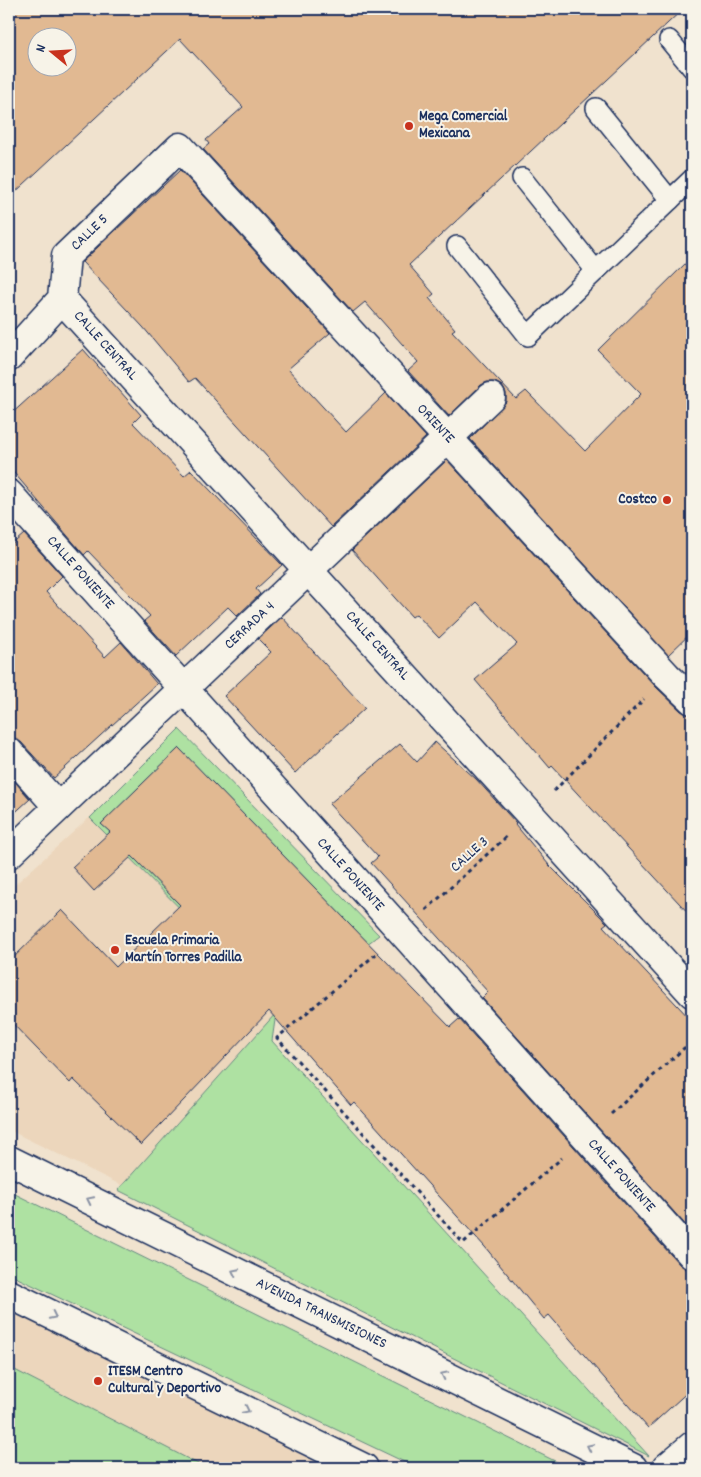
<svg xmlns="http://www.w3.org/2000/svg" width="701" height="1477" font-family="Dekko,sans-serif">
	<rect width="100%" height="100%" fill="#f0e2ce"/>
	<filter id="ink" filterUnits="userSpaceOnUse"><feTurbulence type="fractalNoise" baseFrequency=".02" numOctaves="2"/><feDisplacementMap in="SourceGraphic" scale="10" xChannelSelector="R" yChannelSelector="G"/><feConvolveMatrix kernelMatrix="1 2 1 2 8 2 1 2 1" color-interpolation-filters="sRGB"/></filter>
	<g filter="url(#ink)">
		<g fill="#ecd6bc">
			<polygon points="90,817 281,1010 123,1186 9,1130 9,890"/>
			<polygon points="9,1294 364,1468 9,1468"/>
		</g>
		<g fill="#aee1a2" stroke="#648880">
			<polygon points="179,729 379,935 281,1010 90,818"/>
			<polygon points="276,1013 272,1041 649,1456 118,1190"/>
			<polygon points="9,1191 569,1468 417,1468 9,1274"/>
			<polygon points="9,1367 206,1468 9,1468"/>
		</g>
		<g fill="#e1b992" stroke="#1b2f5e" fill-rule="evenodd">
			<path d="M9 9H683L409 265 434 294 429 298 455 329 452 331 516 399 526 391 585 451 641 394 598 350 692 257V632L668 655 470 439 506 402V393L502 386 495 382H487L481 385 449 416 408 371 418 362 365 302 353 312 203 149 209 144 206 140 243 107 180 39 9 198ZM38 38H68V68H38Z"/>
			<polygon points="180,170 330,333 288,369 346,432 386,393 426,437 331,527 195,378 189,382 143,327 82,262"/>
			<polygon points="83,349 141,415 133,423 184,476 191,470 282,565 256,589 260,594 237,616 228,607 176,656 144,621 150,616 88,551 84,555 9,467 9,416"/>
			<polygon points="447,460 656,687 681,711 692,716 692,917 552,766 550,768 475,680 517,644 477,602 439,638 416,614 412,617 352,550"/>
			<polygon points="24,534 62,576 46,592 105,657 121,642 157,684 54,778 21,742 9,737 9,547"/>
			<polygon points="282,617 365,708 295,773 224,696 271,652 258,639"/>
			<polygon points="435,742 476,779 516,823 515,824 549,865 607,923 603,926 692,1021 692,1232 482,998 488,992 371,863 378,857 329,804 400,744 417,762"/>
			<polygon points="179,748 450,1027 459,1019 680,1265 692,1270 692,1388 648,1428 549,1315 544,1319 485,1247 354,1102 351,1105 269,1011 141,1145 73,1079 70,1083 9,1020 9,962 62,910 116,967 180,905 132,856 94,891 72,867 110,832 101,824"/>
			<polygon points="9,775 30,799 9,818"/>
		</g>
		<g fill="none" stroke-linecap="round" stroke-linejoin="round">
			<g stroke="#1b2f5e" stroke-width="22">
				<g id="service">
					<polyline points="669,40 692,68"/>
					<polyline points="596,108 670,200"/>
					<polyline points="522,178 596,271"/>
					<polyline points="457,246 528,336 692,179"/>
				</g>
			</g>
			<g stroke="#1b2f5e" stroke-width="31">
				<g id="minor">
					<polyline points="62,299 692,993"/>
					<polyline points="9,357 62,299 66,256 180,147 667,676 692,700"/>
					<polyline points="9,494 692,1255"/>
					<polyline points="9,752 58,807"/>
					<polyline points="9,854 491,397"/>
					<polyline points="666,1468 692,1446"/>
				</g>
			</g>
			<g stroke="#1b2f5e" stroke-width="31">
				<g id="tertiary">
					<polyline points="9,1160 633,1468"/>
					<polyline points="9,1294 364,1468"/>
				</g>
			</g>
			<g stroke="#1b2f5e" stroke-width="3" stroke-dasharray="4 4" stroke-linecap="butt">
				<polyline points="554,791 644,699"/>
				<polyline points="426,910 506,837"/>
				<polyline points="376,954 277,1038 463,1243 562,1158"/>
				<polyline points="611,1114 692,1041"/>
			</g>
			<use href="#service" stroke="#f7f3e8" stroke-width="19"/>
			<use href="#minor" stroke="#f7f3e8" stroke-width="28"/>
			<use href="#tertiary" stroke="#f7f3e8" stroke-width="28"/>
		</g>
		<defs><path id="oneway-chevron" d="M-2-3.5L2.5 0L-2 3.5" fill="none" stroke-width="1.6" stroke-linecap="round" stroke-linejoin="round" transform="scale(1.25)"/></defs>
		<g stroke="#8991a3">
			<use href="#oneway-chevron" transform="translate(90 1200) rotate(-154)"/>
			<use href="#oneway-chevron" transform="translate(235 1272) rotate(-154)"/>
			<use href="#oneway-chevron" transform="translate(53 1316) rotate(26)"/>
			<use href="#oneway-chevron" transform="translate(444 1375) rotate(-154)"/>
			<use href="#oneway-chevron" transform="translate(246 1410) rotate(26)"/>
			<use href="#oneway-chevron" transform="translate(590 1447) rotate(-154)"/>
		</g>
	</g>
	<g fill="#c8321e" stroke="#f7f3e8" stroke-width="2">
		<circle cx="409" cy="126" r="5"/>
		<circle cx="667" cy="500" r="5"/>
		<circle cx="115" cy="950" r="5"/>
		<circle cx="98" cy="1381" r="5"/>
	</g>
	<g text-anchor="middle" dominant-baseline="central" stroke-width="4" stroke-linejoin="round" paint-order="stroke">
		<g font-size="15" font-weight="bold" fill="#1b2f5e" stroke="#f7f3e8" text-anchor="start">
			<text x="419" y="117">Mega Comercial<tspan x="419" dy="17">Mexicana</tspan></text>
			<text x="657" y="500" text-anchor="end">Costco</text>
			<text x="125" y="941">Escuela Primaria<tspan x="125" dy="17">Martín Torres Padilla</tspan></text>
			<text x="108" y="1372">ITESM Centro<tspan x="108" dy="17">Cultural y Deportivo</tspan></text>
		</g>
		<g font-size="15" fill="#1b2f5e" stroke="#f7f3e8">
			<text transform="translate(90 233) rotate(-44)">CALLE 5</text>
			<text transform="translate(105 346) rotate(48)">CALLE CENTRAL</text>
			<text transform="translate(435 424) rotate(47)">ORIENTE</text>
			<text transform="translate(80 573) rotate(48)">CALLE PONIENTE</text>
			<text transform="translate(250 626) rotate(-43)">CERRADA 4</text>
			<text transform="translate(377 646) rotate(48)">CALLE CENTRAL</text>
			<text transform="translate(470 855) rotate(-42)">CALLE 3</text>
			<text transform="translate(350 875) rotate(48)">CALLE PONIENTE</text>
			<text transform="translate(621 1176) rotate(48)">CALLE PONIENTE</text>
			<text transform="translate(321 1314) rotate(26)">AVENIDA TRANSMISIONES</text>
		</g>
	</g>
	<rect width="701" height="1477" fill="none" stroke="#f7f3e8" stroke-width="30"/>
	<rect x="15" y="15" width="671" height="1447" fill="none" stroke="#1b2f5e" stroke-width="2" filter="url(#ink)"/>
	<g transform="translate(52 52) rotate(288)"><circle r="24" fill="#f7f3e8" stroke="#9fa5b1"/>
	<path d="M0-4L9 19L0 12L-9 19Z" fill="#c8321e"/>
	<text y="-8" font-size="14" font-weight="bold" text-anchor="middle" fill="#1b2f5e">N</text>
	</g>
</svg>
